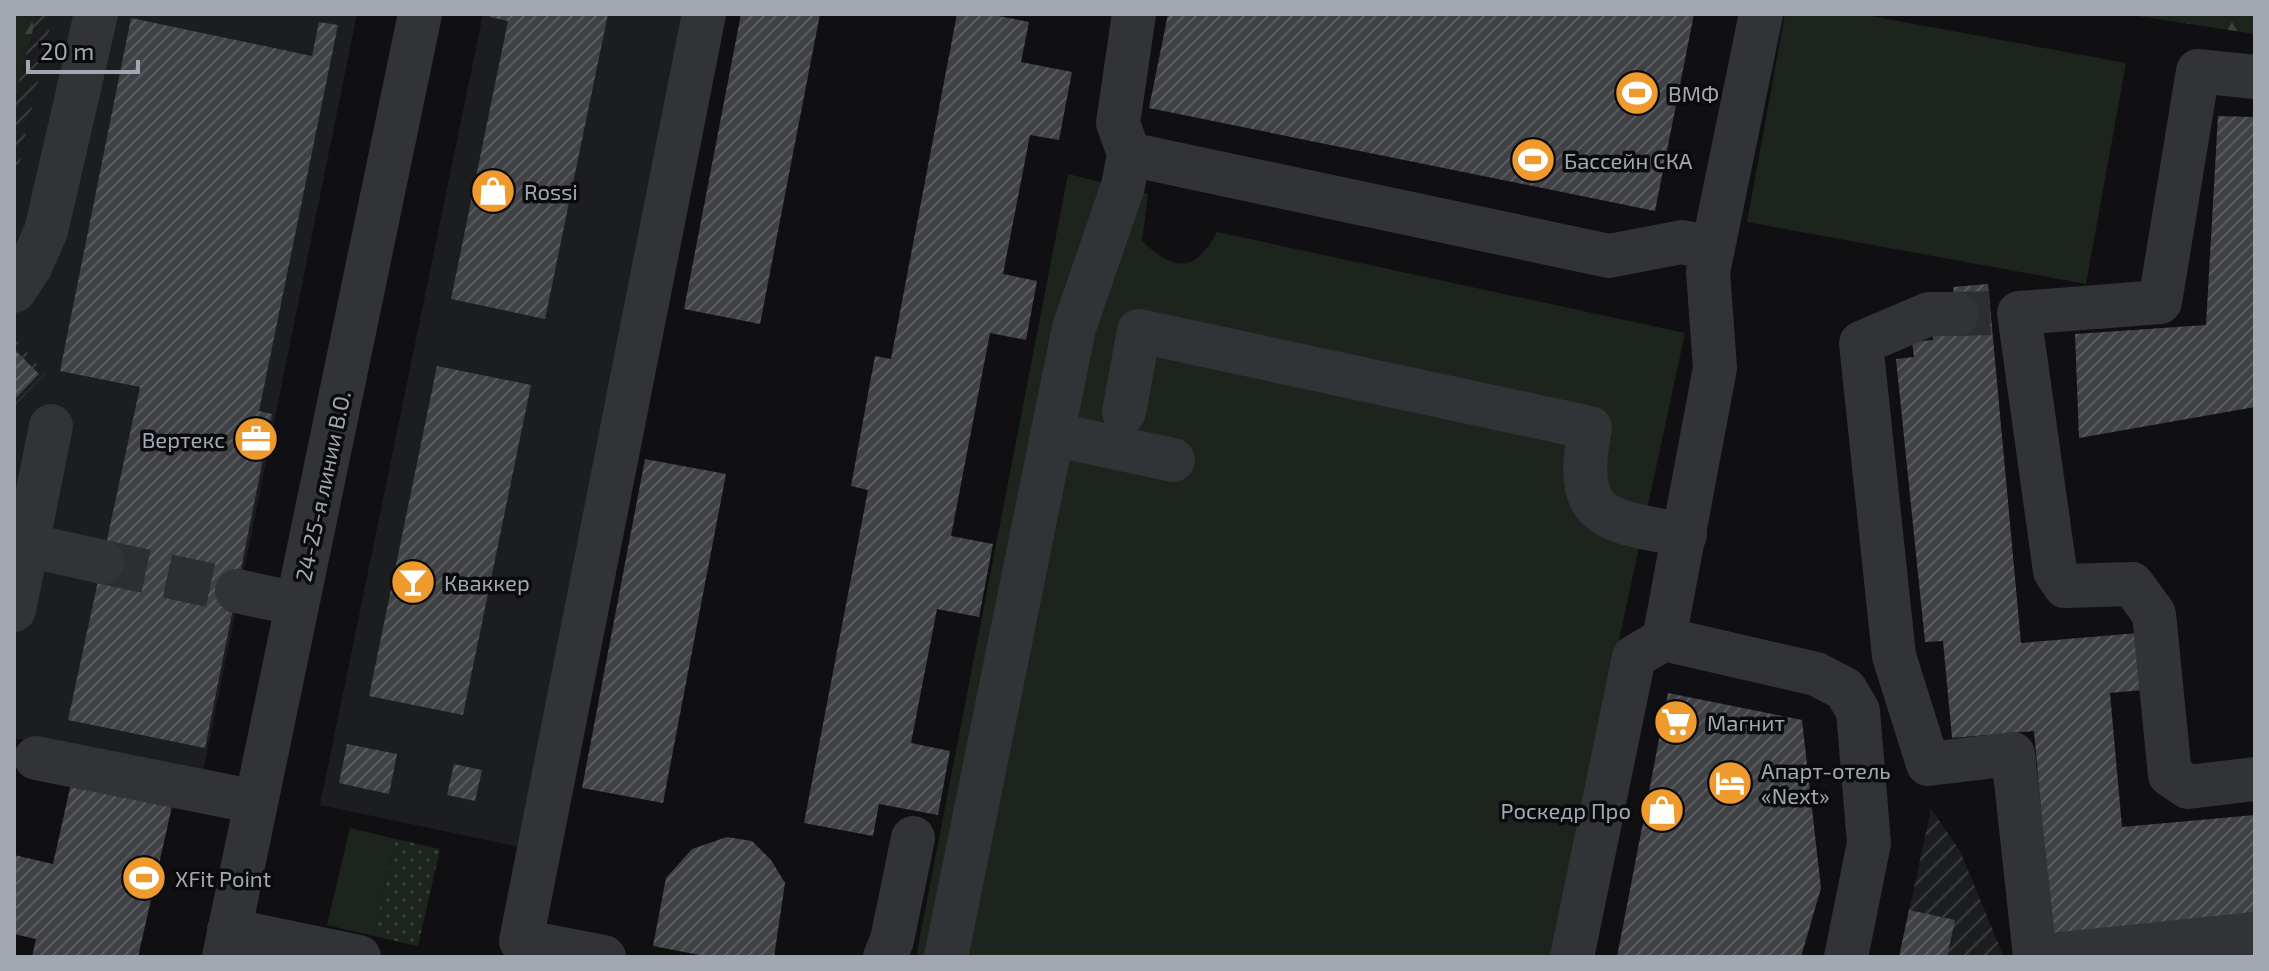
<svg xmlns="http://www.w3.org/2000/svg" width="2269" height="971" font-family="'Exo 2',sans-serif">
	<defs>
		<pattern id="industrial-furrows" width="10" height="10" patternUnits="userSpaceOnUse" patternTransform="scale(2)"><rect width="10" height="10" fill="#1c1d1f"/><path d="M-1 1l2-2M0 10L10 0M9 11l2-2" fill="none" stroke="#3a3b3d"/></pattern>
		<pattern id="green-dots" width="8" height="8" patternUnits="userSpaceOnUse" patternTransform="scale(2)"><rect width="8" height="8" fill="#1d241d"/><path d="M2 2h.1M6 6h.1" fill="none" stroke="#3b413b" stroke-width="1.8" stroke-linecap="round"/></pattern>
		<pattern id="forest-firs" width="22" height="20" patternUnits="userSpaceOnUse" patternTransform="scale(2)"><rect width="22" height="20" fill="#1d241d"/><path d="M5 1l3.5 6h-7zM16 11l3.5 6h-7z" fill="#3b413b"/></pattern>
		<pattern id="building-hatch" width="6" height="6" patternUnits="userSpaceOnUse" patternTransform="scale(2)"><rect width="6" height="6" fill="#3f4145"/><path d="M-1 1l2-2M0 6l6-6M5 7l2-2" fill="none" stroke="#585a5d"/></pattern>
	</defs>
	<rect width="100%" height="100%" fill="#101012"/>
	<g fill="#1c1d1f">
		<polygon points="53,14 357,14 202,777 14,738 14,406 44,374 14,337 14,187"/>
		<polygon points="483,14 684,14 519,847 320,805"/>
	</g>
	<g fill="url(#industrial-furrows)">
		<polygon points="14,14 53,14 14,187"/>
		<polygon points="14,337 45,374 14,406"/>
		<polygon points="1931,809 1960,851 2004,957 1899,957"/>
	</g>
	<polygon fill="url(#green-dots)" points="396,839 440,849 418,946 373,936"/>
	<g fill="url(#forest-firs)">
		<polygon points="14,14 37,14 14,101"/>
		<polygon points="2125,14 2255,14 2255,34"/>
	</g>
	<g fill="#1d241d">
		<polygon points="1785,14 1860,14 2126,63 2086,284 1747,222"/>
		<path d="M1068 174 1148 194 1142 241C1175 271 1194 274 1217 232L1685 333 1551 957H916Z"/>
		<polygon points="350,828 396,839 373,936 327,925"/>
	</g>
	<g fill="url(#building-hatch)">
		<polygon points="490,14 608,14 545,319 451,299 508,21 490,17"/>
		<polygon points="741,14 820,14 760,324 684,309"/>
		<polygon points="957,14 988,14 1029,22 1021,62 1072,72 1059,140 1030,135 1003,274 1037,281 1026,340 990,333 951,536 993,544 979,617 937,609 911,743 950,751 938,815 879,804 873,836 804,823 868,490 851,486 875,356 891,359"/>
		<polygon points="1168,14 1694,14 1655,211 1149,108"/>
		<polygon points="131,18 312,56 319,22 338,25 259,411 272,414 205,748 68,720 140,387 60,371"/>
		<polygon points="2218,116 2255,117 2255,407 2079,438 2075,334 2206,325"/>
		<polygon points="1988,284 2021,643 2138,633 2143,690 2110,693 2122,827 2255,815 2255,916 2052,933 2034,731 1952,738 1943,641 1925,642 1896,359 1914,357 1912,342 1933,340 1932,326 1958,321 1953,287"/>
		<polygon points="16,351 39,374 14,400 14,354"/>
		<polygon points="437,366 531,385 463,715 369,696"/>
		<polygon points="645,459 726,474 663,803 582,788"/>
		<polygon points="1668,693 1802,720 1821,888 1801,957 1617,957"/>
		<polygon points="347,744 397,754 389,794 339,783"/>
		<polygon points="454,764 482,770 475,801 447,795"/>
		<polygon points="72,779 173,802 138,957 32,957 36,939 14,934 14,855 53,864"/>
		<polygon points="727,837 752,841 771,860 785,883 774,957 710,957 653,946 666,878 692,849"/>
		<polygon points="1909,910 1955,920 1947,957 1899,957"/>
	</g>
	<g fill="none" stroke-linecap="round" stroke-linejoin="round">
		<g stroke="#2d2e32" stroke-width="44" stroke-dasharray="44 22" stroke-linecap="butt">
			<polyline points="1957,314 1990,313"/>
			<polyline points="103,562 237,591"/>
		</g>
		<g stroke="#313337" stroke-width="44">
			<polyline points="1134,14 1118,123 1129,154 1609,256 1682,242 1713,249"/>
			<polyline points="2255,77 2198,71 2160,302 2019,313 2055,571 2065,586 2132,584 2154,614 2170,775 2188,787 2255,779"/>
			<polyline points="14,291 30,267 46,231 96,14"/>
			<polyline points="1957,314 1929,314 1861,343 1894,656 1928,764 2013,754 2035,957 2255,934"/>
			<path d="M1124 412 1139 331 1590 428C1572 521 1605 520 1685 535"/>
			<polyline points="1052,434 1173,460"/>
			<polyline points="27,545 103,562"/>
			<polyline points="237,591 297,604"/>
			<polyline points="14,610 51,426"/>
			<polyline points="1664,639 1715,368 1708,272 1761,14"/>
			<polyline points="36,758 256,802"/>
			<polyline points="229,930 359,957"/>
			<polyline points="224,957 420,14"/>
			<polyline points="604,957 521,941 704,14"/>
			<polyline points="885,957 892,940 913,838"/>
			<polyline points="946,957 1074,328 1123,186 1129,154"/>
			<polyline points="1572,957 1634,657 1664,639 1816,674 1845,689 1858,711 1869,843 1846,957"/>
		</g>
	</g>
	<defs>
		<g id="stadium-disc" transform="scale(2.3)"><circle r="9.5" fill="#ef9a2c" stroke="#0b0b0d"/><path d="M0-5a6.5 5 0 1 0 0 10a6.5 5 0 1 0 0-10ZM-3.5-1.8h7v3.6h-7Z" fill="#fff"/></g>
		<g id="shop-disc" transform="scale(2.3)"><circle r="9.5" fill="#ef9a2c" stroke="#0b0b0d"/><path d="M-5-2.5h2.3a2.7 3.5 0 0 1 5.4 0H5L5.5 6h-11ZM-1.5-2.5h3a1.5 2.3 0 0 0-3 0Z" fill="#fff"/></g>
		<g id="office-disc" transform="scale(2.3)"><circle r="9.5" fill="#ef9a2c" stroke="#0b0b0d"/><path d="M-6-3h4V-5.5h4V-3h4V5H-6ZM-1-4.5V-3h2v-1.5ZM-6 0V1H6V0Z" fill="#fff"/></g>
		<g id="bar-disc" transform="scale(2.3)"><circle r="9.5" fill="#ef9a2c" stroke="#0b0b0d"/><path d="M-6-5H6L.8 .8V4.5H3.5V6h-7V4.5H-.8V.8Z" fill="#fff"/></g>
		<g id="supermarket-disc" transform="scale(2.3)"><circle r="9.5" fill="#ef9a2c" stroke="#0b0b0d"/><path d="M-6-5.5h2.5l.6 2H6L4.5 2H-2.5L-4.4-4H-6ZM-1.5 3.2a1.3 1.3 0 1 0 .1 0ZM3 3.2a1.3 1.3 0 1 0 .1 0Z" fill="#fff"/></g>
		<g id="hotel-disc" transform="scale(2.3)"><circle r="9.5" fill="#ef9a2c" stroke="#0b0b0d"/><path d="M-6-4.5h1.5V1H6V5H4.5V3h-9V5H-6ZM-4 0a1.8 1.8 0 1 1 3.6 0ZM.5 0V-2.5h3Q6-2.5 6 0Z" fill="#fff"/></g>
	</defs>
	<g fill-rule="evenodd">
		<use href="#stadium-disc" x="1637" y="93"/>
		<use href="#stadium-disc" x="1533" y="160"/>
		<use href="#shop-disc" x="493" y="191"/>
		<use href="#office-disc" x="256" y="439"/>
		<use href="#bar-disc" x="413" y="582"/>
		<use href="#supermarket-disc" x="1676" y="722"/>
		<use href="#hotel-disc" x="1730" y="783"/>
		<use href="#shop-disc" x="1662" y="810"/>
		<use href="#stadium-disc" x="144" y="878"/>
	</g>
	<g text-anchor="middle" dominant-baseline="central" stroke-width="7" stroke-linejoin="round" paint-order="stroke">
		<g font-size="22" fill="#a2a8b2" stroke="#0b0b0d" text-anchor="start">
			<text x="1668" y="93">ВМФ</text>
			<text x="1564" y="160">Бассейн СКА</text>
			<text x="524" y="191">Rossi</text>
			<text x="225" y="439" text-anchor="end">Вертекс</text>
			<text x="444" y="582">Кваккер</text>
			<text x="1707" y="722">Магнит</text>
			<text x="1761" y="770">Апарт-отель<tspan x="1761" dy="25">«Next»</tspan></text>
			<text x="1631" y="810" text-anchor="end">Роскедр Про</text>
			<text x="175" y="878">XFit Point</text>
		</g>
		<g font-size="22" fill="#a2a8b2" stroke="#0b0b0d">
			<text transform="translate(322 486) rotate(-78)">24-25-я линии В.О.</text>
		</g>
	</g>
	<rect width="2269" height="971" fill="none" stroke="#a2a8b2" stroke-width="32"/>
	<path d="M28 60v12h110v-12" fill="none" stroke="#a2a8b2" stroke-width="4"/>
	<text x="40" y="60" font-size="24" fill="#a2a8b2" stroke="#0b0b0d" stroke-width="6" paint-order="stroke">20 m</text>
</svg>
